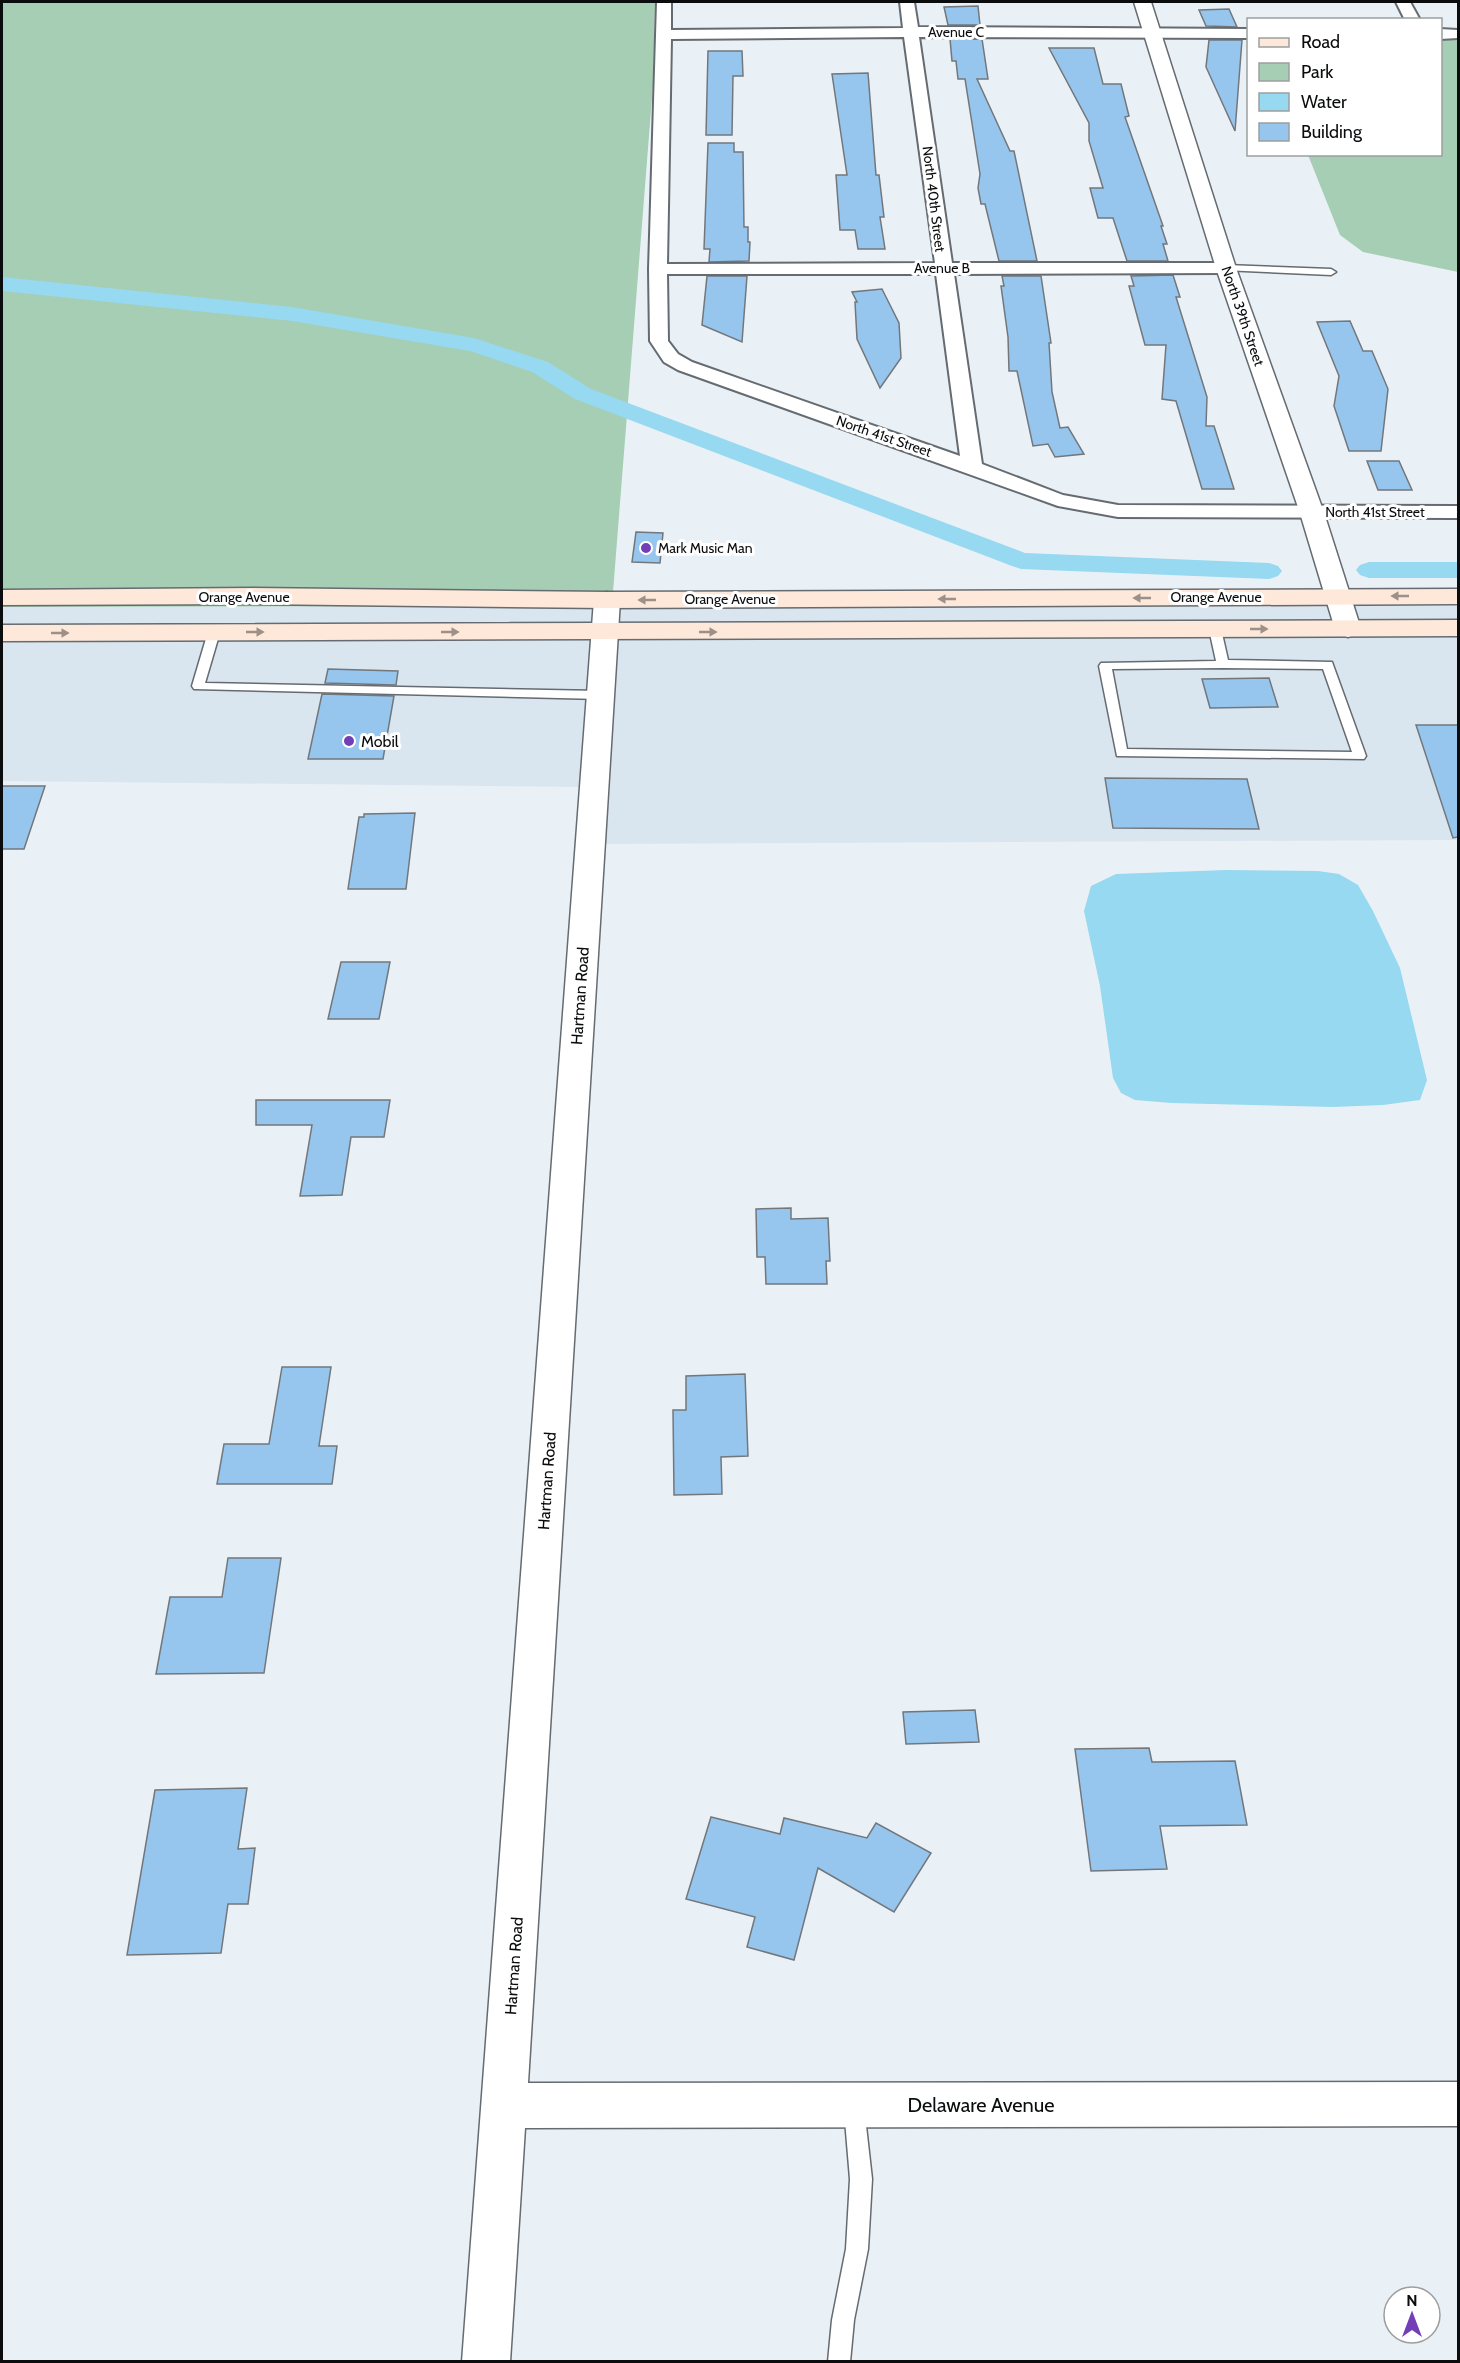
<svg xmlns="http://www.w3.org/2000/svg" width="1460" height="2363" font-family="Cabin,sans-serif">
	<rect width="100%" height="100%" fill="#eaf1f6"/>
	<g fill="#d9e6f0">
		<polygon points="438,606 593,608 592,624 2,625 2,607"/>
		<polygon points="1328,606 1333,621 618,624 619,608"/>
		<polygon points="1354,606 1458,606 1458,620 1359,621"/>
		<polygon points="1458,637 1458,840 605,844 617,640"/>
		<polygon points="591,640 580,787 2,781 2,641"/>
	</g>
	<g fill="#a5ceb4">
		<polygon points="2,2 655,2 653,85 613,592 255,588 2,590"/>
		<polygon points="1441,38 1458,38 1458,272 1363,252 1340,235 1308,155 1440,154"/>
		<polygon points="251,604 438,606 2,607 2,606"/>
	</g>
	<polygon fill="#96d9f0" points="1226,870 1318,871 1339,874 1358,885 1373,911 1400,968 1427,1080 1420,1100 1383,1105 1333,1107 1171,1103 1135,1100 1121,1093 1113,1078 1100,986 1084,911 1091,886 1116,874"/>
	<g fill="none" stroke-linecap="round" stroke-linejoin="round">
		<g fill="#96d9f0" fill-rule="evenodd">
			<polygon points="2,277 292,307 474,338 548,362 591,389 1025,553 1269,563 1278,566 1282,571 1278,576 1269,579 1021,569 1012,566 575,399 532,372 470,351 292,321 2,291"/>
			<polygon points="1369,562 1458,562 1458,578 1369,578 1360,575 1356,570 1360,565"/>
		</g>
	</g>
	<g fill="#96c6ed" stroke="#72777c" stroke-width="1.5">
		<polygon points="978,6 980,25 948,25 944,7"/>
		<polygon points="1229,9 1237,27 1206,26 1199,10"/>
		<polygon points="950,39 982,39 988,79 977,79 1010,151 1014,151 1037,261 999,261 985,204 981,204 978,188 980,174 965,79 958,79 956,61 952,61"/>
		<polygon points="1209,40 1242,40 1235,131 1206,67"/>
		<polygon points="1049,48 1094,48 1103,84 1121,84 1129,116 1125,117 1163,226 1161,226 1167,244 1163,244 1168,261 1127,261 1113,218 1098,218 1090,188 1103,188 1089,141 1089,123"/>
		<polygon points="708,51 742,51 743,76 733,76 732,135 706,135"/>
		<polygon points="868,73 876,175 879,175 884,217 880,217 885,249 858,249 855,230 840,230 836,175 847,175 832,74"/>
		<polygon points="708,143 734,143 734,152 743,152 744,227 748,227 748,242 750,242 749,261 709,262 710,249 704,249"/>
		<polygon points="1173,275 1180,297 1176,297 1207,397 1206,426 1214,426 1234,489 1202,489 1176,401 1162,399 1166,345 1145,345 1129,286 1134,286 1131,276"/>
		<polygon points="707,276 747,276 742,342 702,325"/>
		<polygon points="1002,276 1041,276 1051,343 1049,343 1052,392 1060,428 1068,427 1084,454 1055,457 1048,444 1033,446 1017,371 1009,371 1008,337 1001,286 1004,286"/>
		<polygon points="882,289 899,323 901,358 880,388 857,339 855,302 857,302 852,292"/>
		<polygon points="1350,321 1363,351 1372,351 1388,389 1381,451 1349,451 1334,406 1339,376 1317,322"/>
		<polygon points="1367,461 1399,461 1412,490 1378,490"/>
		<polygon points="636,532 663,533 660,563 632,562"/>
		<polygon points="328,669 398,671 396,685 325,683"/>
		<polygon points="1269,678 1278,707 1210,708 1202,679"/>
		<polygon points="322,694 394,696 383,759 308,759"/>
		<polygon points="1416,725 1458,725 1458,837 1453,838"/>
		<polygon points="1105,778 1247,779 1259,829 1113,828"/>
		<polygon points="2,786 45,786 24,849 2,849"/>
		<polygon points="415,813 406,889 348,889 359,817 364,817 364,814"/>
		<polygon points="341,962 390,962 379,1019 328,1019"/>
		<polygon points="256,1100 390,1100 384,1137 351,1137 342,1195 300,1196 312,1125 256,1125"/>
		<polygon points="791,1208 791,1219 828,1218 830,1261 826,1261 827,1284 766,1284 765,1257 757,1257 756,1209"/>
		<polygon points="282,1367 331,1367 319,1446 337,1446 332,1484 217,1484 224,1444 269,1444"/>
		<polygon points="745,1374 748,1456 721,1457 722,1494 674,1495 673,1410 686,1410 686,1376"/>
		<polygon points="228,1558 281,1558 264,1673 156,1674 170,1597 222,1597"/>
		<polygon points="975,1710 979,1742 906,1744 903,1712"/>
		<polygon points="1149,1748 1152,1762 1235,1761 1247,1825 1160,1826 1167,1869 1091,1871 1075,1749"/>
		<polygon points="247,1788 238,1849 255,1848 248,1904 228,1904 221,1953 127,1955 155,1790"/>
		<polygon points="711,1817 780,1834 784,1818 867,1838 876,1823 931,1853 894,1912 818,1868 794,1960 747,1947 755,1917 686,1899"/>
	</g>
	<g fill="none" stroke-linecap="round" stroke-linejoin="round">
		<g stroke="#656b70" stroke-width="3">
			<g id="service">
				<polygon points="1226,265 1331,269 1336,272 1331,275 1223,270 1221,268"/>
				<path d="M1215 626 1221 629 1228 660 1332 662 1366 756 1364 759 1117 756 1099 666 1101 663 1216 661 1209 629ZM1223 668 1323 669 1352 752 1127 749 1112 669Z"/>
				<polygon points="214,629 220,632 205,683 600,691 606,695 600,699 194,689 192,686 208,632"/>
				<polygon points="854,2098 861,2101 864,2108 872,2179 868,2249 854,2320 850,2362 828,2362 832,2320 846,2249 850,2179 844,2108 847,2101"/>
			</g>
		</g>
		<g stroke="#656b70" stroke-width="4">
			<g id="minor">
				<path d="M657 2H671V30L903 28 900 2H914L918 27 1248 29V38L919 37 952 263H1226L1232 264 1235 268 1232 272 1226 273 954 274 982 464 1063 495 1118 505 1458 506V518L1118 517 1058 506 678 370 664 362 650 341 649 269ZM904 37 935 263 667 264 671 39ZM667 274H936L960 456 692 362 678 354 668 341Z"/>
				<polygon points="1396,2 1410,2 1420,20 1405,20"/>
				<polygon points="1440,29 1458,30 1458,38 1440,39"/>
			</g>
		</g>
		<g stroke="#656b70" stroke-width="3">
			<g id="tertiary">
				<polygon points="1134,2 1151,2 1236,268 1324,513 1361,629 1357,634 1348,637 1339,634 1335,629 1300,513 1216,268"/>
				<polygon points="607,592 616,595 620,600 528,2083 1458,2082 1458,2126 525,2128 510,2362 462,2362 594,600 598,595"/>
			</g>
		</g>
		<g stroke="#656b70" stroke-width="3">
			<g id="secondary">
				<polygon points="253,588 607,592 1458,589 1458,604 607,608 253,604 2,605 2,590"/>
				<polygon points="1458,620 1458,636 2,641 2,625"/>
			</g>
		</g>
		<use href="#service" fill="#fff" fill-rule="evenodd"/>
		<use href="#minor" fill="#fff" fill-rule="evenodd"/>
		<use href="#tertiary" fill="#fff" fill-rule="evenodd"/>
		<use href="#secondary" fill="#fee8da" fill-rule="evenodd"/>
	</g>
	<defs><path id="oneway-solid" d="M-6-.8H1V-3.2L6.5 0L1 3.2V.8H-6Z" transform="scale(1.5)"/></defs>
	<g fill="#9c9088">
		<use href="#oneway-solid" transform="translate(1400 596) rotate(-180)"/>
		<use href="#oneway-solid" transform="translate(1142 598) rotate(180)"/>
		<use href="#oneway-solid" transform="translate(947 599) rotate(180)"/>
		<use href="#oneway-solid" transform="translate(647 600) rotate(180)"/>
		<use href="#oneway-solid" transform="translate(1259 629)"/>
		<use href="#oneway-solid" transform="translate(255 632)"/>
		<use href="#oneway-solid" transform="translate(450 632)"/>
		<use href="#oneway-solid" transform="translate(708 632)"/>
		<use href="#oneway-solid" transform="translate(60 633)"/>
	</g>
	<g fill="#733fb6" stroke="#fff" stroke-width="2">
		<circle cx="646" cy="548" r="6"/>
		<circle cx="349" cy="741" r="6"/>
	</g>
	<g text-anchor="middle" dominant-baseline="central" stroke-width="6" stroke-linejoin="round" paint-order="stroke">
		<g font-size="14" fill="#0a0c0d" stroke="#fff">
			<text x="956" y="32">Avenue C</text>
			<text transform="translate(934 199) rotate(83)">North 40th Street</text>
			<text x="942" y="268">Avenue B</text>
			<text transform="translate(1243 316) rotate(71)">North 39th Street</text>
			<text transform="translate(884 436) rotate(19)">North 41st Street</text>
			<text x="1375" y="512">North 41st Street</text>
			<text x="244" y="597">Orange Avenue</text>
			<text x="1216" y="597">Orange Avenue</text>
			<text x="730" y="599">Orange Avenue</text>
		</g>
		<g font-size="14" fill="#0a0c0d" stroke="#fff" text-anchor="start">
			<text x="658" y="548">Mark Music Man</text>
		</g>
		<g font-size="16" fill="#0a0c0d" stroke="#fff" text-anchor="start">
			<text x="361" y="741">Mobil</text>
		</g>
		<g font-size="16" fill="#0a0c0d" stroke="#fff">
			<text transform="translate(580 996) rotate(-86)">Hartman Road</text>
			<text transform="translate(547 1481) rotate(-86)">Hartman Road</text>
			<text transform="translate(514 1966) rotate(-86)">Hartman Road</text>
		</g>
		<g font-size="20" fill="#0a0c0d" stroke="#fff">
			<text x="981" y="2105">Delaware Avenue</text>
		</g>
	</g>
	<rect width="1460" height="2363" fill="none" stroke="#0a0c0d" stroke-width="6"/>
	<rect x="1247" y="18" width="195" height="138" fill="#ffffff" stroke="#9d9e9e" stroke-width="1.5"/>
	<rect x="1259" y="38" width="30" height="9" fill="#fee8da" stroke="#9d9e9e" stroke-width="1.5"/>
	<text x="1301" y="48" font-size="18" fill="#0a0c0d">Road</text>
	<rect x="1259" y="63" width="30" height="18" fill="#a5ceb4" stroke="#9d9e9e" stroke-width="1.5"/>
	<text x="1301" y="78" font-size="18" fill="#0a0c0d">Park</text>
	<rect x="1259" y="93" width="30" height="18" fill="#96d9f0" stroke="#9d9e9e" stroke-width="1.5"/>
	<text x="1301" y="108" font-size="18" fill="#0a0c0d">Water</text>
	<rect x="1259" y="123" width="30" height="18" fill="#96c6ed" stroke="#9d9e9e" stroke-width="1.5"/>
	<text x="1301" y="138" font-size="18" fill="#0a0c0d">Building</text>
	<g transform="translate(1412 2315)"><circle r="28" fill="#ffffff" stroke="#9d9e9e" stroke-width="1.5"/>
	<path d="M0-4.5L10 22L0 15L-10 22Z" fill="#733fb6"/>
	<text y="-9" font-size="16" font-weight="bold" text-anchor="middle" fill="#0a0c0d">N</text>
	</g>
</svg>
